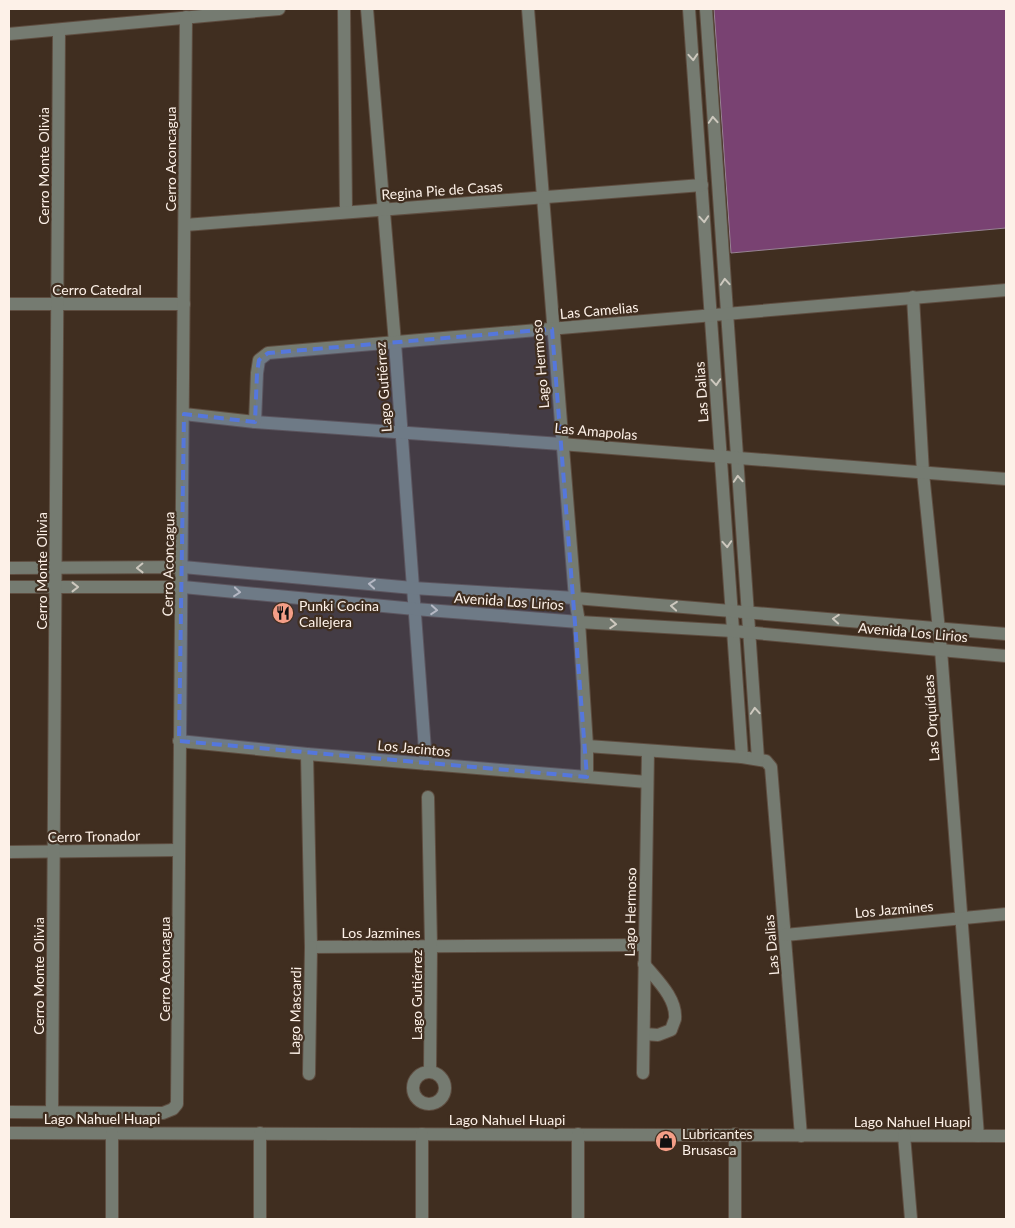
<svg xmlns="http://www.w3.org/2000/svg" width="1015" height="1228" font-family="Lato,sans-serif">
	<rect width="100%" height="100%" fill="#402e20"/>
	<polygon fill="#794272" stroke="#978293" points="714,9 1006,9 1006,228 731,253"/>
	<g fill="none" stroke-linecap="round" stroke-linejoin="round">
		<g stroke="#5e4d40" stroke-width="14">
			<g id="minor">
				<polyline points="344,9 346,212"/>
				<polyline points="367,9 395,343 426,764"/>
				<polyline points="528,9 575,598 579,622 587,746 587,777"/>
				<polyline points="689,9 742,757 766,761 771,767 801,1136"/>
				<polyline points="706,9 758,759"/>
				<polyline points="9,34 279,9"/>
				<polyline points="185,225 702,185"/>
				<polyline points="913,297 923,473 941,650 978,1136"/>
				<polyline points="9,304 184,304"/>
				<polyline points="184,414 255,422 561,444 1006,479"/>
				<polyline points="255,422 257,373 259,360 268,353 1006,290"/>
				<polyline points="9,568 183,567 413,588 575,598 1006,634"/>
				<polyline points="9,587 183,587 415,609 579,622 733,631 1006,656"/>
				<polyline points="179,741 307,754 647,782"/>
				<polyline points="587,746 742,757"/>
				<polyline points="307,754 311,947 644,945"/>
				<polyline points="428,797 431,946 430,1072"/>
				<polyline points="9,852 179,850"/>
				<polyline points="785,935 1006,914"/>
				<path d="M644 1034 658 1035 671 1030C672 1027 674 1022 675 1019 677 998 656 979 644 964"/>
				<circle cx="429" cy="1088" r="16"/>
				<polyline points="643,1073 648,751"/>
				<polyline points="309,1074 311,947"/>
				<polyline points="9,1112 163,1113 173,1109 177,1104 186,17"/>
				<polyline points="52,1112 59,30"/>
				<polyline points="9,1133 1006,1136"/>
				<polyline points="735,1134 735,1219"/>
				<polyline points="904,1135 911,1219"/>
				<polyline points="112,1219 112,1133"/>
				<polyline points="260,1219 260,1133"/>
				<polyline points="422,1219 422,1134"/>
				<polyline points="578,1219 578,1134"/>
			</g>
		</g>
		<use href="#minor" stroke="#757b71" stroke-width="12"/>
	</g>
	<defs><path id="oneway-chevron" d="M-2-3.5L2.5 0L-2 3.5" fill="none" stroke-width="1.6" stroke-linecap="round" stroke-linejoin="round" transform="scale(1.25)"/></defs>
	<g stroke="#cdc8be">
		<use href="#oneway-chevron" transform="translate(693 57) rotate(86)"/>
		<use href="#oneway-chevron" transform="translate(713 120) rotate(-94)"/>
		<use href="#oneway-chevron" transform="translate(704 219) rotate(86)"/>
		<use href="#oneway-chevron" transform="translate(725 282) rotate(-94)"/>
		<use href="#oneway-chevron" transform="translate(716 382) rotate(86)"/>
		<use href="#oneway-chevron" transform="translate(738 479) rotate(-94)"/>
		<use href="#oneway-chevron" transform="translate(727 544) rotate(86)"/>
		<use href="#oneway-chevron" transform="translate(140 568) rotate(179)"/>
		<use href="#oneway-chevron" transform="translate(372 584) rotate(-175)"/>
		<use href="#oneway-chevron" transform="translate(75 587)"/>
		<use href="#oneway-chevron" transform="translate(237 592) rotate(5)"/>
		<use href="#oneway-chevron" transform="translate(674 606) rotate(-175)"/>
		<use href="#oneway-chevron" transform="translate(434 610) rotate(4)"/>
		<use href="#oneway-chevron" transform="translate(836 619) rotate(-176)"/>
		<use href="#oneway-chevron" transform="translate(613 624) rotate(4)"/>
		<use href="#oneway-chevron" transform="translate(755 711) rotate(-94)"/>
	</g>
	<path fill="#5577dc" fill-opacity="0.2" stroke="#5577dc" stroke-width="4" stroke-dasharray="10 6" stroke-linejoin="round" d="M552 329 587 777 179 741 184 414 255 422 257 373 259 360 268 353Z"/>
	<defs>
		<g id="restaurant-disc" transform="scale(1.125)"><circle r="9.5" fill="#f49e87" stroke="#402e20"/><path d="M-5-6h1v4h1v-4h1v4h1v-4h1v5L-1.5 .5V6h-2V.5L-5-1ZM5-6V6H3V1.5H1.5Q1.5-4 5-6Z" fill="#111"/></g>
		<g id="shop-disc" transform="scale(1.125)"><circle r="9.5" fill="#f49e87" stroke="#402e20"/><path d="M-5-2.5h2.3a2.7 3.5 0 0 1 5.4 0H5L5.5 6h-11ZM-1.5-2.5h3a1.5 2.3 0 0 0-3 0Z" fill="#111"/></g>
	</defs>
	<g fill-rule="evenodd">
		<use href="#restaurant-disc" x="283" y="613"/>
		<use href="#shop-disc" x="666" y="1141"/>
	</g>
	<g text-anchor="middle" dominant-baseline="central" stroke-width="4.5" stroke-linejoin="round" paint-order="stroke">
		<g font-size="14" fill="#fdf1e8" stroke="#402e20">
			<text transform="translate(170 159) rotate(-90)">Cerro Aconcagua</text>
			<text transform="translate(43 166) rotate(-90)">Cerro Monte Olivia</text>
			<text transform="translate(442 190) rotate(-4)">Regina Pie de Casas</text>
			<text x="97" y="289">Cerro Catedral</text>
			<text transform="translate(599 310) rotate(-5)">Las Camelias</text>
			<text transform="translate(540 364) rotate(-95)">Lago Hermoso</text>
			<text transform="translate(383 387) rotate(-94)">Lago Gutiérrez</text>
			<text transform="translate(701 392) rotate(-94)">Las Dalias</text>
			<text transform="translate(596 431) rotate(5)">Las Amapolas</text>
			<text transform="translate(168 564) rotate(-89)">Cerro Aconcagua</text>
			<text transform="translate(41 571) rotate(-90)">Cerro Monte Olivia</text>
			<text transform="translate(509 601) rotate(4)">Avenida Los Lirios</text>
			<text transform="translate(913 632) rotate(5)">Avenida Los Lirios</text>
			<text transform="translate(931 718) rotate(-94)">Las Orquídeas</text>
			<text transform="translate(414 748) rotate(5)">Los Jacintos</text>
			<text transform="translate(94 836) rotate(-1)">Cerro Tronador</text>
			<text transform="translate(894 909) rotate(-5)">Los Jazmines</text>
			<text transform="translate(630 912) rotate(-89)">Lago Hermoso</text>
			<text x="381" y="932">Los Jazmines</text>
			<text transform="translate(771 945) rotate(-95)">Las Dalias</text>
			<text transform="translate(164 969) rotate(-90)">Cerro Aconcagua</text>
			<text transform="translate(38 976) rotate(-90)">Cerro Monte Olivia</text>
			<text transform="translate(416 995) rotate(-90)">Lago Gutiérrez</text>
			<text transform="translate(295 1011) rotate(-89)">Lago Mascardi</text>
			<text x="102" y="1118">Lago Nahuel Huapi</text>
			<text x="507" y="1119">Lago Nahuel Huapi</text>
			<text x="912" y="1121">Lago Nahuel Huapi</text>
		</g>
		<g font-size="14" fill="#fdf1e8" stroke="#402e20" text-anchor="start">
			<text x="299" y="605">Punki Cocina<tspan x="299" dy="16">Callejera</tspan></text>
			<text x="682" y="1133">Lubricantes<tspan x="682" dy="16">Brusasca</tspan></text>
		</g>
	</g>
	<rect width="1015" height="1228" fill="none" stroke="#fdf1e8" stroke-width="20"/>
</svg>
